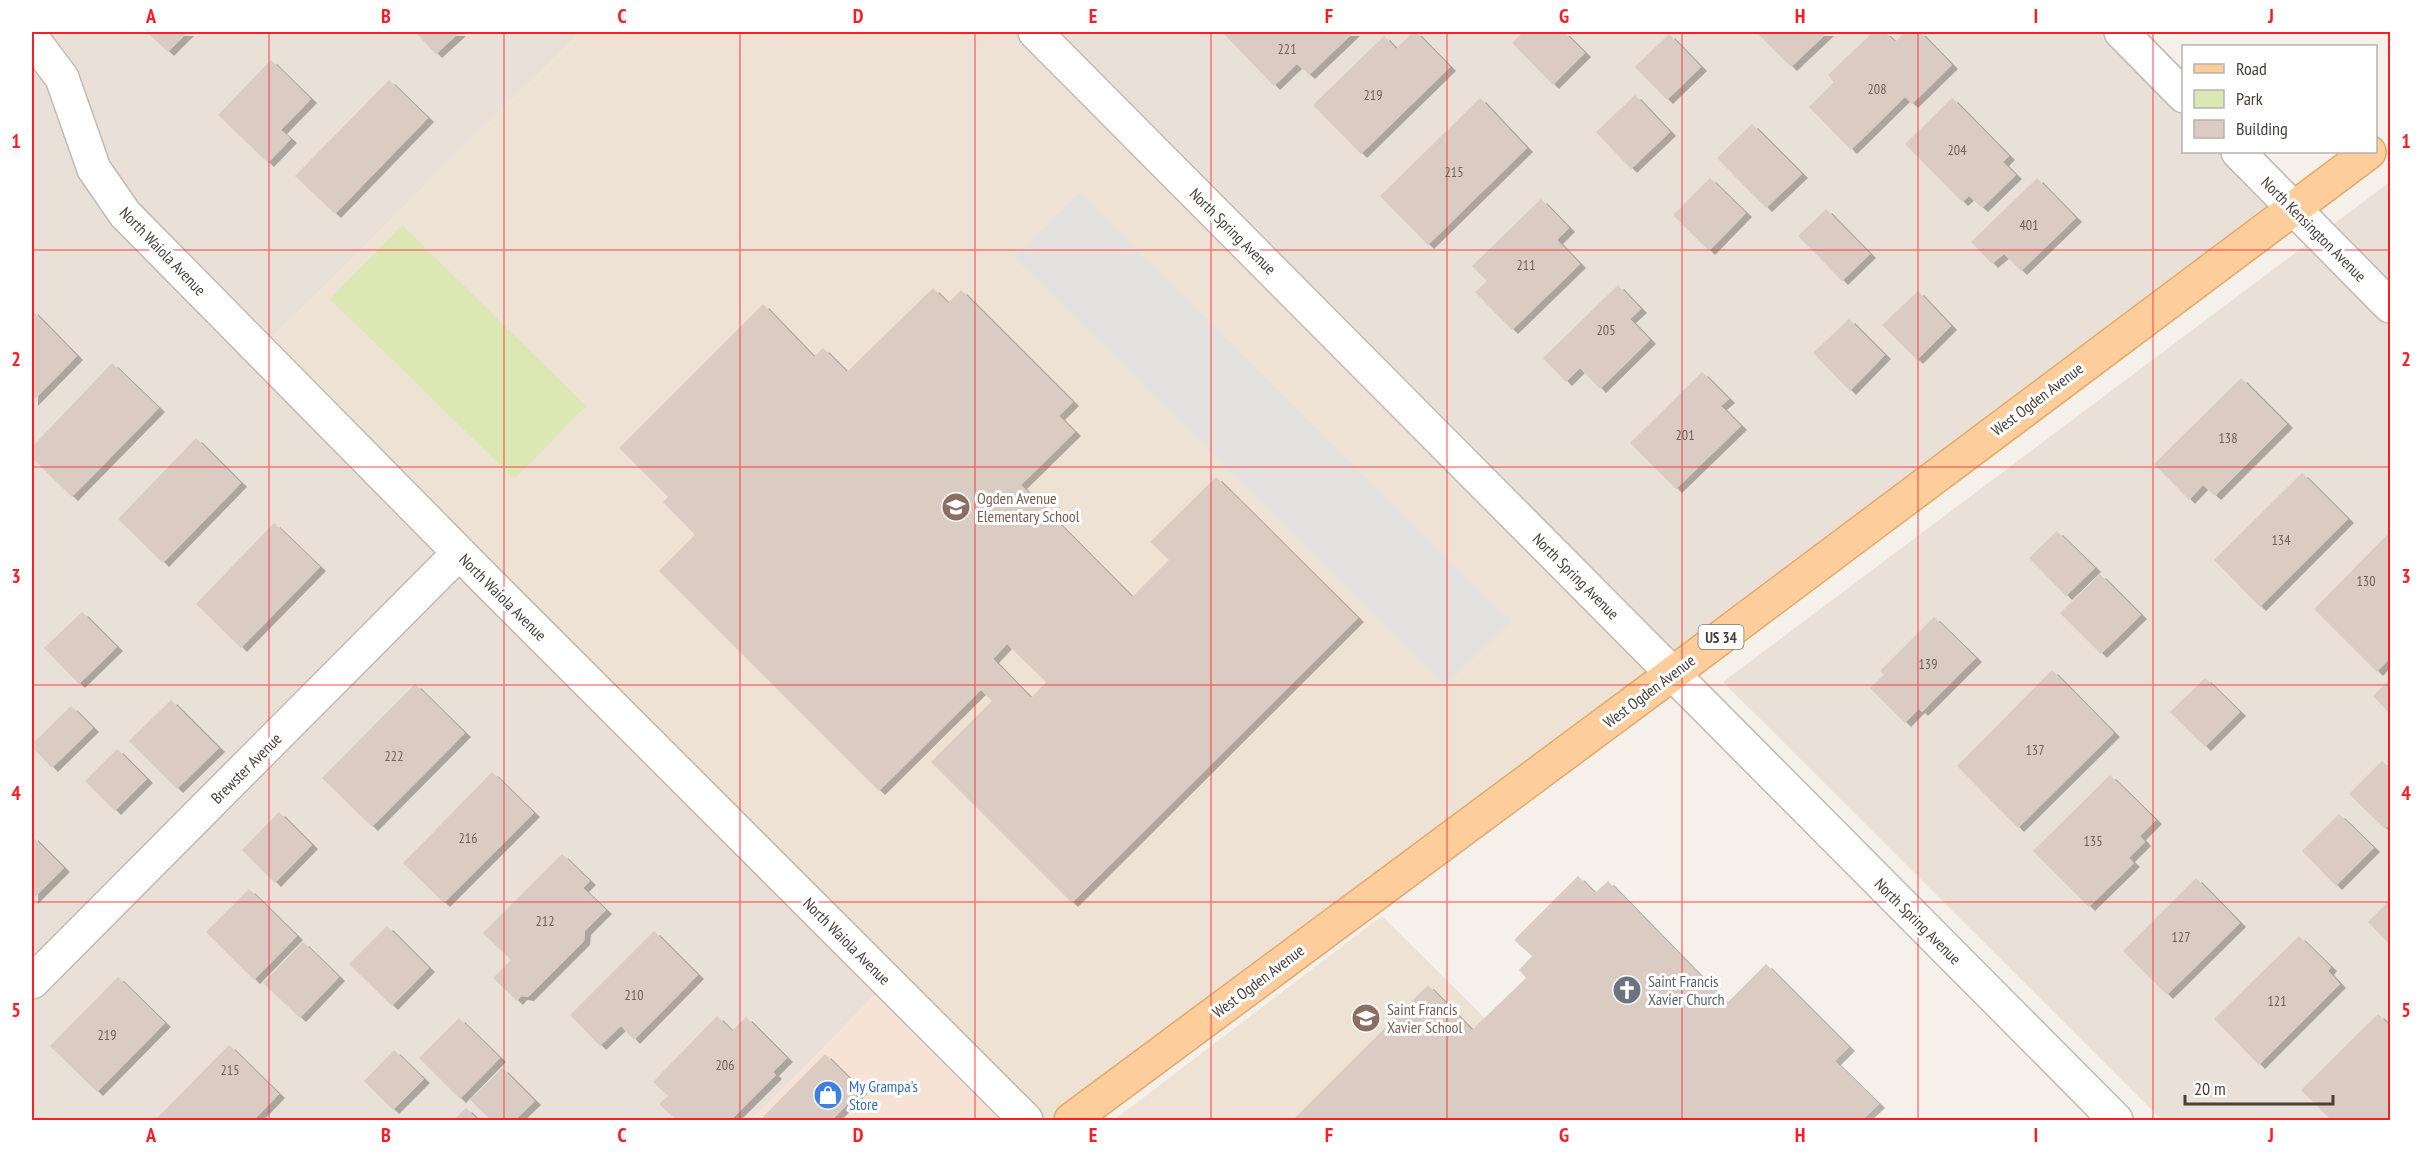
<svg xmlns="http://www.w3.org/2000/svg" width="2422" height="1152" font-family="'PT Sans Narrow',sans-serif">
	<defs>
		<filter id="shadow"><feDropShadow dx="6" dy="4" stdDeviation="0" flood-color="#0004"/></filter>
	</defs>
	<rect width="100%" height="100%" fill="#f5f0ea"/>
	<g fill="#e9e1d8">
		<polygon points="32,32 581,32 266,344 893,977 752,1120 32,1120"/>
		<polygon points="1010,32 2143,32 2183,73 2184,152 2261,152 2295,186 1648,671"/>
		<polygon points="2390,182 2390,1120 2162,1120 1723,682"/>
	</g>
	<polygon fill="#f6e3d6" points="893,977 1039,1120 752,1120"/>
	<g fill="#eee2d4">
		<polygon points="581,32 1010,32 1648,671 1057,1120 1039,1120 266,344"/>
		<polygon points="1382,916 1587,1120 1114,1120"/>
	</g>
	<polygon fill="#dbe8b4" points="402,225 586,406 514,479 330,299"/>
	<polygon fill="#e4e1df" points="1079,193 1511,621 1445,686 1014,257"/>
	<g fill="#daccc3" fill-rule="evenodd" filter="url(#shadow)">
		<polygon points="147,32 188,32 168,52"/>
		<polygon points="415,32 460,32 436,54"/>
		<polygon points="1226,32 1354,32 1309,75 1297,64 1274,86 1224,34"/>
		<polygon points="1413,32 1416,32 1450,67 1361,154 1313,105 1384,36 1396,49"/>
		<polygon points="1523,32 1564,32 1585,53 1553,85 1512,43"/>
		<polygon points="1756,32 1828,32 1791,67"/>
		<polygon points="1873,32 1885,32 1895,42 1905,32 1920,32 1952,65 1912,104 1905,97 1851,150 1809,107 1834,82 1828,75"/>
		<polygon points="1669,34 1701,67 1667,100 1635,67"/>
		<polygon points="271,60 311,99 281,130 291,139 268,163 218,115"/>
		<polygon points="389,80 428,118 335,214 295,176"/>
		<polygon points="1635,95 1670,132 1631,169 1596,132"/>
		<polygon points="1480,98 1527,148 1428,245 1380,196"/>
		<polygon points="1952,98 2009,156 2003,162 2016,175 1982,208 1969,196 1962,202 1905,144"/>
		<polygon points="1752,124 1802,174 1766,208 1717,158"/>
		<polygon points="1710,178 1746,213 1709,251 1673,215"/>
		<polygon points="2037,178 2076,218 2021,271 2004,254 1992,264 1971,242"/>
		<polygon points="1541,199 1569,228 1557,240 1580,264 1512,330 1475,292 1487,281 1472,266"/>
		<polygon points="1826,209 1870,254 1842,281 1798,236"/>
		<polygon points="1618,285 1641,309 1630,319 1650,340 1600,389 1580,368 1566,382 1543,358"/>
		<path d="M933 288 948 303 961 290 1073 402 1059 416 1075 432 1021 485 1132 597 1169 560 1150 542 1216 477 1358 618 1072 903 931 762 992 701 981 690 879 791 659 571 695 535 663 502 668 497 619 448 763 304 814 357 823 348 847 372ZM1007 644 1046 682 1031 698 993 659Z"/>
		<polygon points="1918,291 1951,326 1917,360 1882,325"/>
		<polygon points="32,310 77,356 32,402"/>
		<polygon points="1849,319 1885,355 1850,391 1813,353"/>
		<polygon points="112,363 159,408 72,497 32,458 32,447"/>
		<polygon points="1702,372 1729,399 1721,406 1741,426 1676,489 1630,443"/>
		<polygon points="2241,378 2287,424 2215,496 2203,485 2189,500 2154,464"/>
		<polygon points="196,438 241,483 163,563 118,519"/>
		<polygon points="2302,473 2348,519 2260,607 2214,560"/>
		<polygon points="274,523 320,567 241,648 196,604"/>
		<polygon points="2057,531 2095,568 2066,596 2029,558"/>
		<polygon points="2390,532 2390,658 2377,672 2314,609"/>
		<polygon points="2100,574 2141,615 2101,654 2060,613"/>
		<polygon points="82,612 117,647 79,684 44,648"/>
		<polygon points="1934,617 1976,658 1922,712 1919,709 1905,723 1870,688 1884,675 1880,671"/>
		<polygon points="2052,670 2114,733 2018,828 1957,766"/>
		<polygon points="2205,678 2240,712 2205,747 2170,712"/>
		<polygon points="2390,679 2390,714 2373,696"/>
		<polygon points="415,684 465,733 372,827 322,778"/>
		<polygon points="171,700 219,748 177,789 129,741"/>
		<polygon points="71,706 93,728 52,768 32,747 32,744"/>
		<polygon points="117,749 147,779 115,811 85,781"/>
		<polygon points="2382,761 2390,769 2390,824 2385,829 2349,794"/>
		<polygon points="492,772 534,813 444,903 403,863"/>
		<polygon points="2110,775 2156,820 2140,836 2145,842 2129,858 2134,863 2089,907 2033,851"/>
		<polygon points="279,812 312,845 275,883 242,850"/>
		<polygon points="2339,814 2374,848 2336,886 2302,851"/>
		<polygon points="32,836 64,868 32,900"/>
		<polygon points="562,854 590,881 583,888 606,910 585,931 584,941 528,997 521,996 517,1001 493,978 511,960 483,933"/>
		<polygon points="1578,876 1595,893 1608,881 1727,1003 1766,964 1849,1047 1835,1061 1879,1104 1862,1120 1293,1120 1428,985 1472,1030 1526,978 1519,970 1532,956 1514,940"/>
		<polygon points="2196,878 2240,923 2167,995 2123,951"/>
		<polygon points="249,889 297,936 254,980 206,932"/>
		<polygon points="2390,900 2390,945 2368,922"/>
		<polygon points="387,926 429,968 392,1006 349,964"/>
		<polygon points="654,931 698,975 634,1040 621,1026 600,1046 570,1015"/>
		<polygon points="2299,936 2331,967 2328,971 2340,984 2259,1065 2214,1019"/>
		<polygon points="303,942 339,977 300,1018 263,983"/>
		<polygon points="118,977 165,1023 97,1092 50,1046"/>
		<polygon points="2378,1014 2390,1026 2390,1101 2388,1104 2390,1107 2390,1115 2385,1120 2331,1120 2301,1090"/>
		<polygon points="717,1016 732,1031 746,1017 787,1058 773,1072 776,1075 731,1120 676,1120 659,1104 668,1096 653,1082"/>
		<polygon points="459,1018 500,1058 460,1099 419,1058"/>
		<polygon points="229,1045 279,1094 254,1120 155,1120"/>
		<polygon points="394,1050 424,1079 393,1110 364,1081"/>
		<polygon points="825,1054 861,1090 833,1119 835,1120 760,1120"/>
		<polygon points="502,1068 535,1101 515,1120 491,1120 470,1100"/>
		<polygon points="466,1108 478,1120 454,1120"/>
	</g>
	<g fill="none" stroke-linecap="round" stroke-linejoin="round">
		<g stroke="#c4b9b0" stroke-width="36">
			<g id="minor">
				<polyline points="1035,32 2116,1120"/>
				<polyline points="2121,32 2184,96"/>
				<polyline points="32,38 62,78 94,169 125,214 488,582 1026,1120"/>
				<polyline points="2238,152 2390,306"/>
				<polyline points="32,982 459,553"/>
			</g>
		</g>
		<g stroke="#e3a86a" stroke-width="36">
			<polyline id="major" points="1071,1120 1672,674 2369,152"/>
		</g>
		<use href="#minor" stroke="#fff" stroke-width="33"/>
		<use href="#major" stroke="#fdce9b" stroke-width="33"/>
	</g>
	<path fill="none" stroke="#f81e27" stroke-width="1.5" stroke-opacity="0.55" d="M269 32V1120M504 32V1120M740 32V1120M975 32V1120M1211 32V1120M1447 32V1120M1682 32V1120M1918 32V1120M2153 32V1120M32 250H2390M32 467H2390M32 685H2390M32 902H2390"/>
	<defs>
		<g id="school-disc" transform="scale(1.5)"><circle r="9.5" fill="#8d6e63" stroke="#fff"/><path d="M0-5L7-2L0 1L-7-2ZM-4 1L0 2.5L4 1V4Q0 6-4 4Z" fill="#fff"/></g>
		<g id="church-disc" transform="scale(1.5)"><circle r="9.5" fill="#6b7280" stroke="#fff"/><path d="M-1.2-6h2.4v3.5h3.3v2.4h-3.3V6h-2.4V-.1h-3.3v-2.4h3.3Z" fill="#fff"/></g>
		<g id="shop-disc" transform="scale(1.5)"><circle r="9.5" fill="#3f7fe0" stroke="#fff"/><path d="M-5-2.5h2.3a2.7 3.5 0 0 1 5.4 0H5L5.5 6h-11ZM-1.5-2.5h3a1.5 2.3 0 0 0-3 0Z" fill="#fff"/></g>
	</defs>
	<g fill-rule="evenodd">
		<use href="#school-disc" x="956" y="507"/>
		<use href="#church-disc" x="1627" y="990"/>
		<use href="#school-disc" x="1366" y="1018"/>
		<use href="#shop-disc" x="828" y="1095"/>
	</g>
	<g text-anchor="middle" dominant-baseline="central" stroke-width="6" stroke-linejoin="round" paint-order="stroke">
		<g font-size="14" fill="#6d625b">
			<text x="1287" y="49">221</text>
			<text x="1877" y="89">208</text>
			<text x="1373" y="95">219</text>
			<text x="1957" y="150">204</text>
			<text x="1454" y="172">215</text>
			<text x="2029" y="225">401</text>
			<text x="1526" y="265">211</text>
			<text x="1606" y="330">205</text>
			<text x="1685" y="435">201</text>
			<text x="2228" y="438">138</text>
			<text x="2281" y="540">134</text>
			<text x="2366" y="581">130</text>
			<text x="1928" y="664">139</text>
			<text x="2035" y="750">137</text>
			<text x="394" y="756">222</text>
			<text x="468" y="838">216</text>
			<text x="2093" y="841">135</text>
			<text x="545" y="921">212</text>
			<text x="2181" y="937">127</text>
			<text x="634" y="995">210</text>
			<text x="2277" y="1001">121</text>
			<text x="107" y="1035">219</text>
			<text x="725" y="1065">206</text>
			<text x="230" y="1070">215</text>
		</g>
		<rect fill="#fff" stroke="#807974" stroke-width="1.5" x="1698.5" y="625" width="45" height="24" rx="4.5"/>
		<g font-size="15" font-weight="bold" fill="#493f38">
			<text x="1721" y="637">US 34</text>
		</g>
		<g font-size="16" fill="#493f38" stroke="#fff">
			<text transform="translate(2314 229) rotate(45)">North Kensington Avenue</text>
			<text transform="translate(1233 231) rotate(45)">North Spring Avenue</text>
			<text transform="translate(163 251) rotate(46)">North Waiola Avenue</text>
			<text transform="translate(2037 399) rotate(-37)">West Ogden Avenue</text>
			<text transform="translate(1576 576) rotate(45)">North Spring Avenue</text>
			<text transform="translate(503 597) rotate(45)">North Waiola Avenue</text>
			<text transform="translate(1649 691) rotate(-37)">West Ogden Avenue</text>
			<text transform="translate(246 768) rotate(-45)">Brewster Avenue</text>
			<text transform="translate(1918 921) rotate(45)">North Spring Avenue</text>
			<text transform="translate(847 941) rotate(45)">North Waiola Avenue</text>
			<text transform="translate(1258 981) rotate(-37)">West Ogden Avenue</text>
		</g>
		<g font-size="16" fill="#785e54" stroke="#fff" text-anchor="start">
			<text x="977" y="498">Ogden Avenue<tspan x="977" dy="18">Elementary School</tspan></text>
			<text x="1387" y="1009">Saint Francis<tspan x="1387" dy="18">Xavier School</tspan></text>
		</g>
		<g font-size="16" fill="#5b616d" stroke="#fff" text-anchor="start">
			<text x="1648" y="981">Saint Francis<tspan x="1648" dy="18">Xavier Church</tspan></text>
		</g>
		<g font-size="16" fill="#366cbe" stroke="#fff" text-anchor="start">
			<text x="849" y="1086">My Grampa's<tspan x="849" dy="18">Store</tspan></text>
		</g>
	</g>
	<rect width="2422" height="1152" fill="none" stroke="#ffffff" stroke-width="66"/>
	<rect x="2182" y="45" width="195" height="108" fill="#ffffff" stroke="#b6b2af" stroke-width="1.5"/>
	<rect x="2194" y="64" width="30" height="9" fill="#fdce9b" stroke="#b6b2af" stroke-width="1.5"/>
	<text x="2236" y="75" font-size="18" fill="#493f38">Road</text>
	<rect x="2194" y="90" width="30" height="18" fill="#dbe8b4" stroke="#b6b2af" stroke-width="1.5"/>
	<text x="2236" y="105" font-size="18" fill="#493f38">Park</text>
	<rect x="2194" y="120" width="30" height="18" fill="#daccc3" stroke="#b6b2af" stroke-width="1.5"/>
	<text x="2236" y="135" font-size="18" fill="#493f38">Building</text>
	<path d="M2185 1095v9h148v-9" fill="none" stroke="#493f38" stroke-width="3"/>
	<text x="2194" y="1095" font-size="18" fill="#493f38" stroke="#ffffff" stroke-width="4.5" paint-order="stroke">20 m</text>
	<rect x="33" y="33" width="2356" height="1086" fill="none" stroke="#f81e27" stroke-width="2"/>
	<g font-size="20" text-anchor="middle" font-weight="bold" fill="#f81e27">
		<text x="151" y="23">A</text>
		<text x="386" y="23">B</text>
		<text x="622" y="23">C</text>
		<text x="858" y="23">D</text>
		<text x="1093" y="23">E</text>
		<text x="1329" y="23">F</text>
		<text x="1564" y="23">G</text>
		<text x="1800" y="23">H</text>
		<text x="2036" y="23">I</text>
		<text x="2271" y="23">J</text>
		<text x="16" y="148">1</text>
		<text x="2406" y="148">1</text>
		<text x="16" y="366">2</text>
		<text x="2406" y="366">2</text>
		<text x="16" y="583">3</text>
		<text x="2406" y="583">3</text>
		<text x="16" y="800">4</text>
		<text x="2406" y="800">4</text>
		<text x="16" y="1017">5</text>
		<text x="2406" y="1017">5</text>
		<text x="151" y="1142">A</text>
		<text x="386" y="1142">B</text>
		<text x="622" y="1142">C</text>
		<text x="858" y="1142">D</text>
		<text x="1093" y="1142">E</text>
		<text x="1329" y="1142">F</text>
		<text x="1564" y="1142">G</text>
		<text x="1800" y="1142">H</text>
		<text x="2036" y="1142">I</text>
		<text x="2271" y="1142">J</text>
	</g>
</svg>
